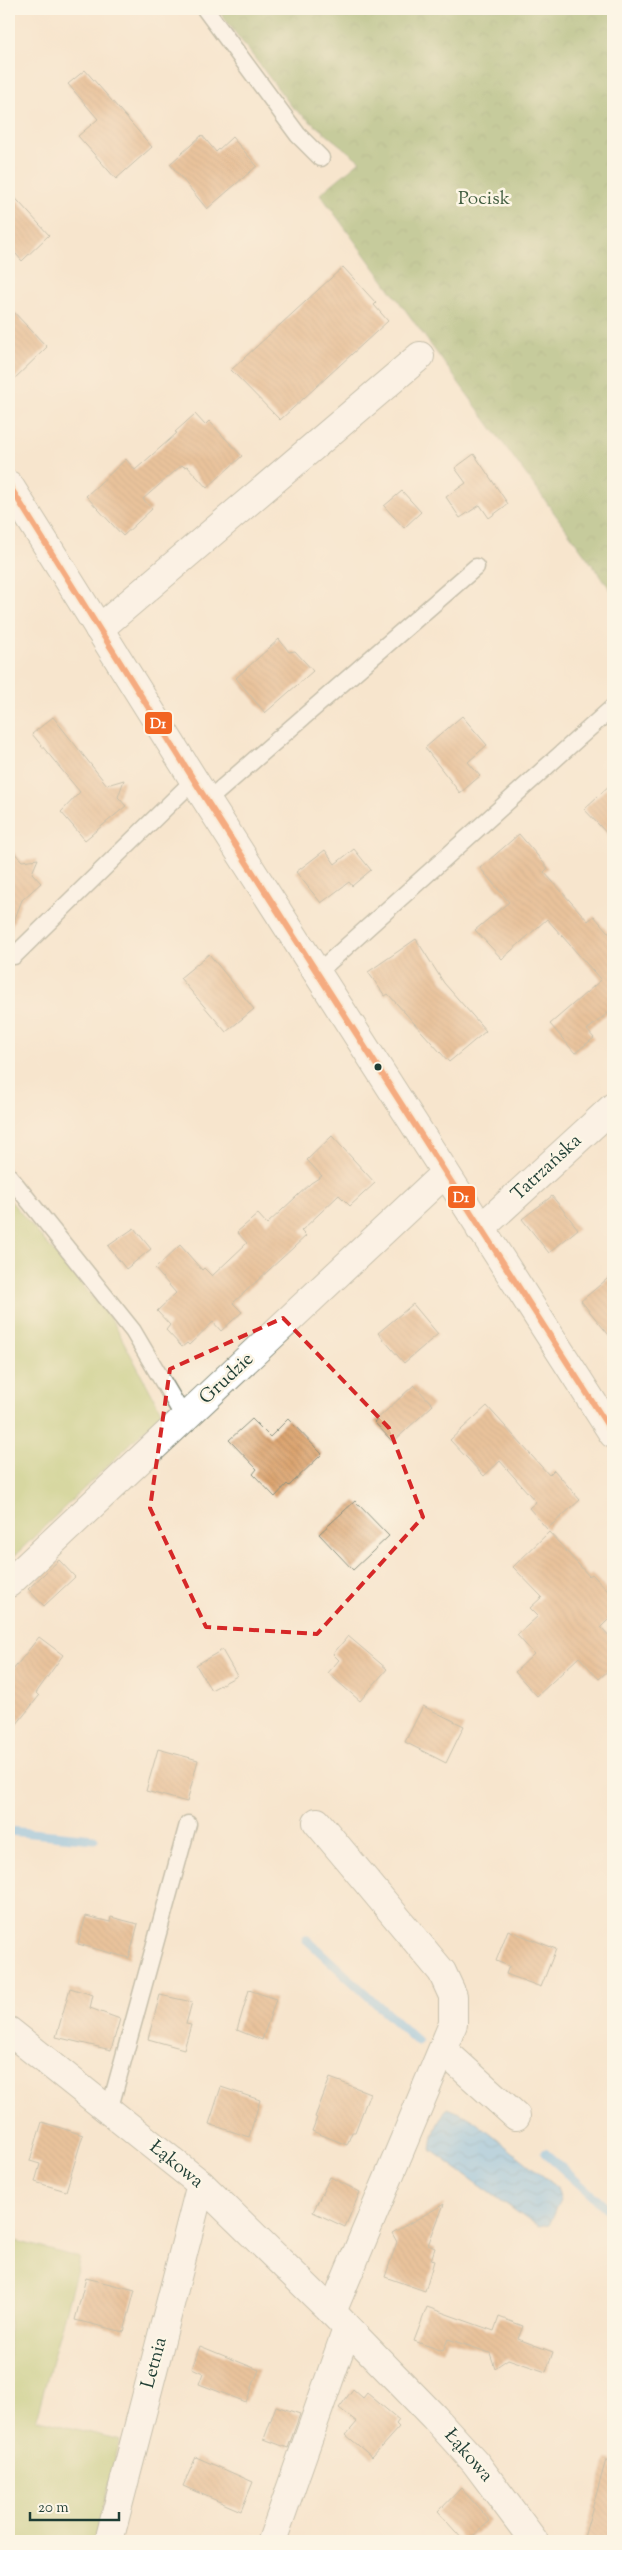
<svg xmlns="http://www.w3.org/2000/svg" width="622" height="2550" font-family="'Sorts Mill Goudy',serif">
	<defs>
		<pattern id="forest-crowns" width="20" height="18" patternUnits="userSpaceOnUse" patternTransform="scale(1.25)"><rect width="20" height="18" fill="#8bab5f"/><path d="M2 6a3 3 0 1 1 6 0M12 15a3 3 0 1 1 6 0" fill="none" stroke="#718c4f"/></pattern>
		<pattern id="water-waves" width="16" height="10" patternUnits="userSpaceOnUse" patternTransform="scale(1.25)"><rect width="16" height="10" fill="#75bded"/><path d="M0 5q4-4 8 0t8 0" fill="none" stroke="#5f9bc1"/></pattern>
		<pattern id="building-back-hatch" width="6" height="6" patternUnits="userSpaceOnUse" patternTransform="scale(1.25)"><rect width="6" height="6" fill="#d7975d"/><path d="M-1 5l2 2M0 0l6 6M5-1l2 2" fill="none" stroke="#ae7c4e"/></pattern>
	</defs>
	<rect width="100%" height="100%" fill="#fcf5e5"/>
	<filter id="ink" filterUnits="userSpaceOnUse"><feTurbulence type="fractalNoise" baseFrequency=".02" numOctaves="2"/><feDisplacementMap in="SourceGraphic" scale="10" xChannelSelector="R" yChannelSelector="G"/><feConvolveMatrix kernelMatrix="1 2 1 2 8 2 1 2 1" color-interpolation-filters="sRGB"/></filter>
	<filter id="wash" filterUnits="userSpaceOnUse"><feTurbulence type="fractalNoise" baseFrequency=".0096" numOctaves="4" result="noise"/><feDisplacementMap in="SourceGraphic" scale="20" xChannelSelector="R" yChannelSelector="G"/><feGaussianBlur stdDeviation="1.12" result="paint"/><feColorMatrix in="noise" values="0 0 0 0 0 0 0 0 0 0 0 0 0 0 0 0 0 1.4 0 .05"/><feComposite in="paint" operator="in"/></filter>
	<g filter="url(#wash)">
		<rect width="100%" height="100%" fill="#f7e5cd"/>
		<g fill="#afc66b" stroke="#678250">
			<polygon points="9,1199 112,1320 162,1413 9,1561"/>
			<polygon points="9,2239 80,2258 36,2419 120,2440 94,2541 9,2541"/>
		</g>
		<polygon fill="url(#forest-crowns)" stroke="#55744a" points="217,9 613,9 613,593 320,194 360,161 292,107"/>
		<path fill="url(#water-waves)" stroke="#4a7d90" d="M447 2108 469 2117 557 2187 561 2200 549 2224 539 2226 528 2220 431 2150C432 2133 438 2122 447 2108Z"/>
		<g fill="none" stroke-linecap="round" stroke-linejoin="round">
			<g stroke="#75bded" stroke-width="9">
				<polyline points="9,1831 94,1839"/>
				<polyline points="306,1939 418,2042"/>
				<polyline points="545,2153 613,2214"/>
			</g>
		</g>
		<g id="blocks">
			<g fill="url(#building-back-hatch)">
				<polygon points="85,70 152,147 116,179 78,136 98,119 68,84"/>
				<polygon points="202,135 216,152 232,137 257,166 207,209 170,164"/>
				<polygon points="9,191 49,235 22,261 9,246"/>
				<polygon points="343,267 376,303 374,305 388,321 280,420 231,370"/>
				<polygon points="9,307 47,347 9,384"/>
				<polygon points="195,414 205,425 209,421 242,456 207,488 187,466 184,467 182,465 143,499 152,509 123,536 86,496 126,459 135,470 177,433 175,432"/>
				<polygon points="474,454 508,504 489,518 480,505 460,518 446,497 466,483 455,468"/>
				<polygon points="402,491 421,512 404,528 384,506"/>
				<polygon points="279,639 289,652 295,651 313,671 265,713 236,678"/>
				<polygon points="462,716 487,745 468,762 480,776 460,793 425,748"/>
				<polygon points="53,717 107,785 124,780 118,797 126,806 85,840 61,812 80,792 32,734"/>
				<polygon points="613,782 613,840 584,809"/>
				<polygon points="519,834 548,868 544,872 588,921 594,916 613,938 613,1009 587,1030 594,1038 575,1053 550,1024 601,980 547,919 502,959 475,930 509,902 480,868"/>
				<polygon points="9,847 22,861 38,859 32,873 41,883 22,900 11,929 9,929"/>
				<polygon points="354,849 371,870 352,886 349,882 321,903 296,872 325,850 335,864"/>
				<polygon points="416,939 444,983 486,1031 449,1062 388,994 385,996 368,972"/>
				<polygon points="209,954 254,1009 226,1032 180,978"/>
				<polygon points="332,1136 375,1183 350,1206 339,1195 301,1231 306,1236 233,1303 242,1312 221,1331 213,1322 189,1345 187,1343 182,1347 166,1330 170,1325 157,1311 176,1293 155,1269 180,1245 202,1270 204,1268 212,1276 247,1243 237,1232 258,1214 267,1224 311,1183 322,1176 307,1160"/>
				<polygon points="552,1196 578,1229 549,1253 522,1219"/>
				<polygon points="134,1228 151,1249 126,1269 108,1246"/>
				<polygon points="613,1274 613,1340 581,1301"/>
				<polygon points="413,1304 438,1334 404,1363 378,1333"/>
				<polygon points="414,1385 433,1405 393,1442 374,1422"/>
				<polygon points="487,1406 549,1475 554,1470 580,1500 547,1529 529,1508 536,1502 500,1461 484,1476 450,1440"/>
				<polygon points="252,1419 270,1437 288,1419 322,1454 289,1486 287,1484 275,1497 253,1474 257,1469 229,1440"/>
				<polygon points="355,1501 389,1536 353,1570 319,1534"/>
				<polygon points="549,1532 589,1576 592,1574 613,1596 613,1615 601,1627 613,1640 613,1666 599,1679 579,1657 537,1696 515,1672 534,1654 517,1635 538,1616 530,1608 542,1597 513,1567"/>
				<polygon points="59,1560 75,1577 44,1606 28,1589"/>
				<polygon points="348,1636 387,1669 360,1701 328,1673 339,1660 333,1654"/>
				<polygon points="39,1637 63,1655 36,1693 39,1696 9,1734 9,1675"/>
				<polygon points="222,1650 237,1676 211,1690 196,1665"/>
				<polygon points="423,1706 464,1726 446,1763 405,1742"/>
				<polygon points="158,1749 198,1760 187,1802 146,1791"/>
				<polygon points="86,1916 110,1922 111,1917 138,1924 129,1958 78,1944"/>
				<polygon points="508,1930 556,1949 541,1987 506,1974 509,1966 496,1961"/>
				<polygon points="70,1988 93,1995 90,2008 120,2019 111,2050 56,2037"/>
				<polygon points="249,1990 276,1999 262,2040 237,2030"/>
				<polygon points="160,1995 192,2002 186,2024 191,2025 184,2049 148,2039"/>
				<polygon points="330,2078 370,2093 355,2132 352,2132 347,2145 312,2131 317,2118 315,2117"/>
				<polygon points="221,2087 260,2100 249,2137 209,2124"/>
				<polygon points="42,2122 83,2135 66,2191 35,2182 40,2164 30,2161"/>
				<polygon points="330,2177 360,2192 345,2227 313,2212"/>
				<polygon points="444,2204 428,2245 435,2248 431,2260 434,2261 425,2291 385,2277 397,2242 392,2233"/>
				<polygon points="86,2278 135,2290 124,2332 75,2320"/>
				<polygon points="427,2307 494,2331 499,2317 523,2326 518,2339 553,2352 546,2372 508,2359 495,2368 490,2353 448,2339 443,2351 414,2341"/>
				<polygon points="200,2346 259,2370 246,2402 199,2384 203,2373 192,2368"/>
				<polygon points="353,2389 363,2398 367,2393 399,2420 396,2424 399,2427 372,2457 346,2435 357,2422 339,2408"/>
				<polygon points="276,2406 300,2414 288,2448 264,2439"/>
				<polygon points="196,2457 253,2482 241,2511 183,2486"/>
				<polygon points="606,2460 613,2461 613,2541 583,2541"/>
				<polygon points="461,2488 490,2521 467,2541 464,2541 438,2512"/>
			</g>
		</g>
	</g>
	<g filter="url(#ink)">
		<use href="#blocks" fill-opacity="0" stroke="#8b9180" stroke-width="1"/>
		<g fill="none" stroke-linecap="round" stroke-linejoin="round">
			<g stroke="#8b9180" stroke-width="19">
				<g id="lane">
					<polyline points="205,9 298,135 321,158"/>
					<polyline points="207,801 476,567"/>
					<polyline points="14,956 194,780"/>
					<polyline points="317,973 613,707"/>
					<polyline points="9,1176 133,1331 185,1419"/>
					<polyline points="109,2111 188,1824"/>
				</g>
			</g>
			<g stroke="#8b9180" stroke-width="30">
				<g id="street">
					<polyline points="9,485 207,801 613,1434"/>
					<polyline points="99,629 420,356"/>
					<polyline points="480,1229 613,1107"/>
					<polyline points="9,1583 445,1173"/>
					<polyline points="317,1822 442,1972 453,1996 453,2024 332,2312"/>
					<polyline points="9,2031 201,2184 332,2312 434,2417 475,2462 534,2541"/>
					<polyline points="443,2050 516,2116"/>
					<polyline points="109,2541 201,2184"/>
					<polyline points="272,2541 347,2329"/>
				</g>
			</g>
			<use href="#lane" stroke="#fff" stroke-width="16"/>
			<use href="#street" stroke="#fff" stroke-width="28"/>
			<g stroke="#fcf5e5" stroke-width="10">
				<polyline id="bus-1" points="9,485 207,801 613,1434"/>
			</g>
			<use href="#bus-1" stroke="#f26522" stroke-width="6"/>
		</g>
	</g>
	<path d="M0 0H622V2550H0ZM283 1318 389 1428 423 1517 317 1634 206 1627 150 1508 170 1369Z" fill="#f7e5cd" fill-opacity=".55" fill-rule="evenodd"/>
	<path fill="none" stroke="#d62828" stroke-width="4" stroke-dasharray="10 6" stroke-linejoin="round" d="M283 1318 389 1428 423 1517 317 1634 206 1627 150 1508 170 1369Z"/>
	<circle fill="#1f3d34" stroke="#fcf5e5" stroke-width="2" cx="378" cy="1067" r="4.5"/>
	<g text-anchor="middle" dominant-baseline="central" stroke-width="5" stroke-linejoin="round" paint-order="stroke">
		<g font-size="19" fill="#435f42" stroke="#fcf5e5">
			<text x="484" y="199">Pocisk</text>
		</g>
		<g font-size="19" fill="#1f3d34" stroke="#fcf5e5">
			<text transform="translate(547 1168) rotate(-43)">Tatrzańska</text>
			<text transform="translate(227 1379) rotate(-43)">Grudzie</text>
			<text transform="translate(176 2165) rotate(39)">Łąkowa</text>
			<text transform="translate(155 2363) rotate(-75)">Letnia</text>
			<text transform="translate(468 2456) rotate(49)">Łąkowa</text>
		</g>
	</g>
	<g stroke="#fcf5e5" stroke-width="2">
		<rect x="144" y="711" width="29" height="24" rx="5" fill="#f26522"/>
		<rect x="447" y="1185" width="29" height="24" rx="5" fill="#f26522"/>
	</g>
	<g font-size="14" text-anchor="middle" font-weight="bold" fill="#fff">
		<text x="158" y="728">D1</text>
		<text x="461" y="1202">D1</text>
	</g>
	<rect width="622" height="2550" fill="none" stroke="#fcf5e5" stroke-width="30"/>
	<path d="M30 2512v8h89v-8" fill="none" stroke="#1f3d34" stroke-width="2.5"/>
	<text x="38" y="2512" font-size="15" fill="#1f3d34" stroke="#fcf5e5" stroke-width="4" paint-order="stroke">20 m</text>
</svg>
